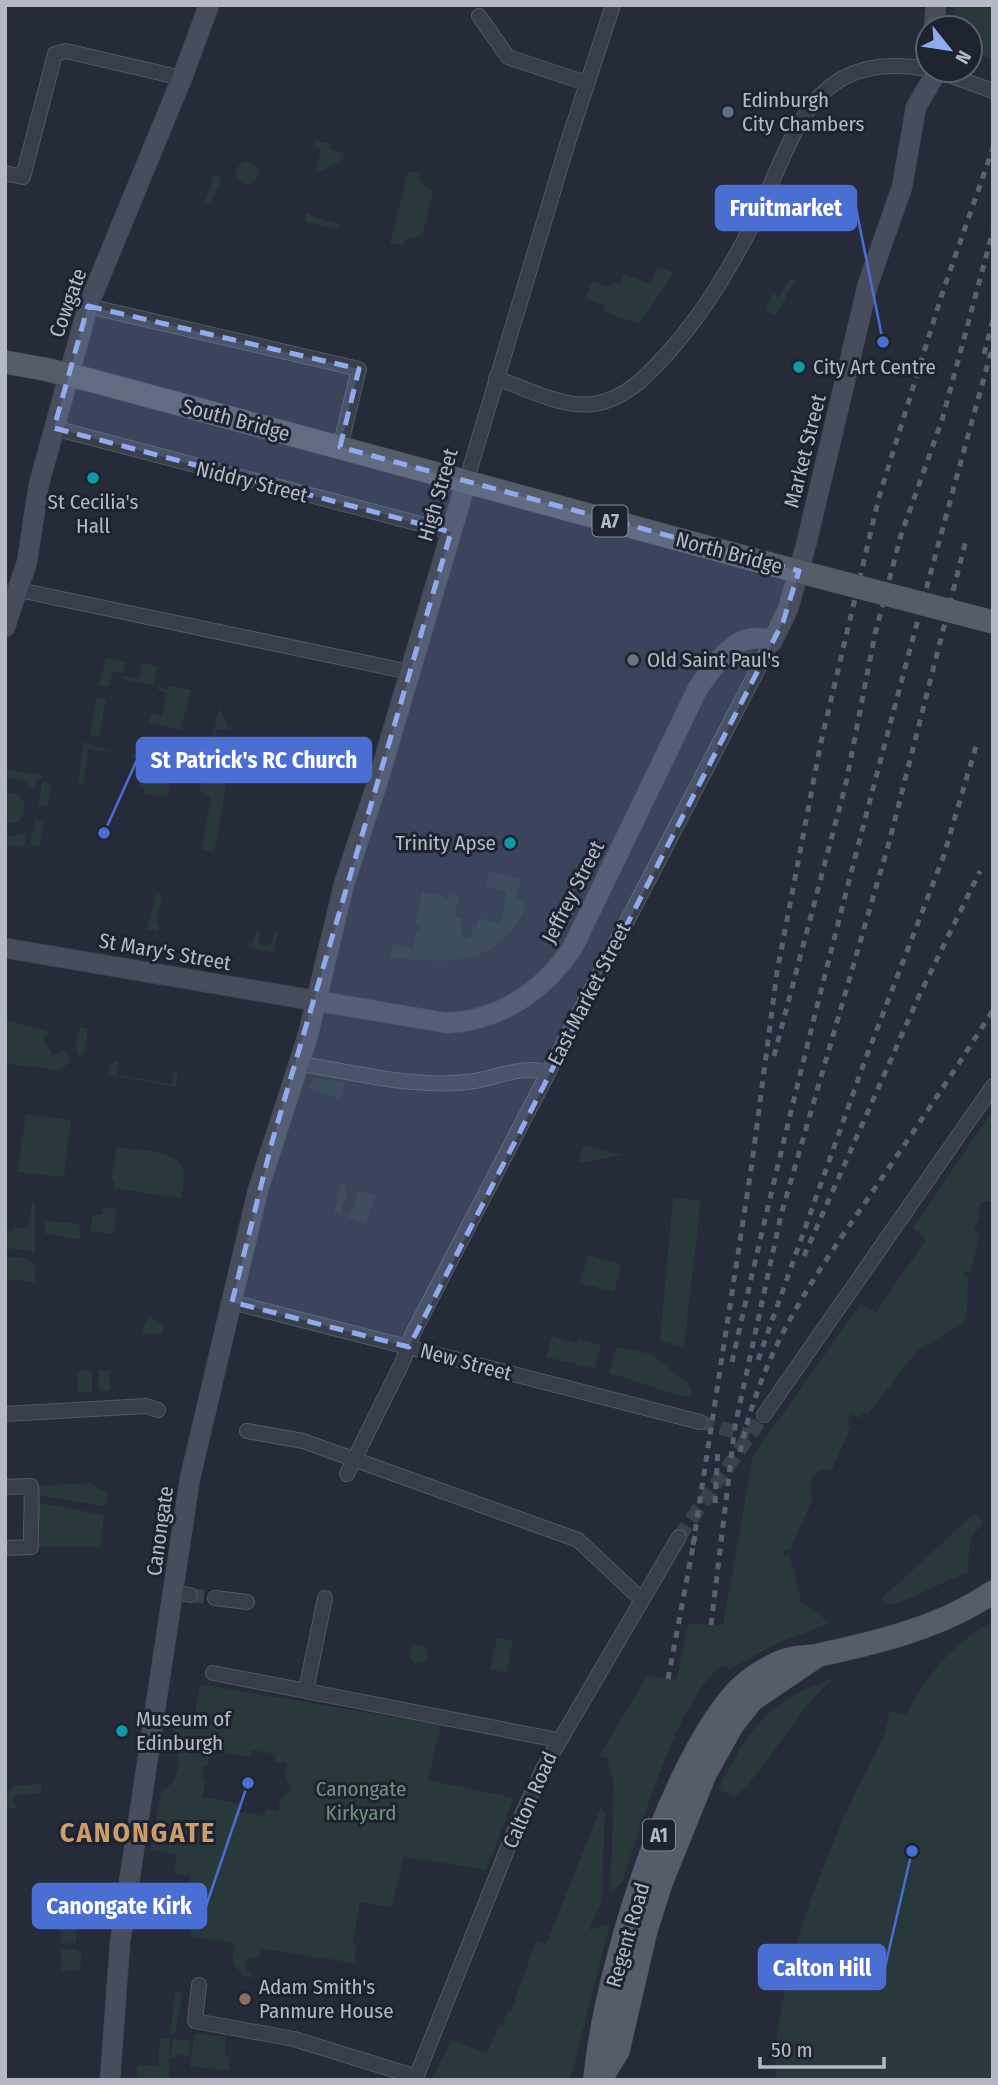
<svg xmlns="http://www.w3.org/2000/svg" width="998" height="2085" font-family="'Fira Sans Condensed',sans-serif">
	<rect width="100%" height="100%" fill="#252b39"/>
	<g fill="#28383b" fill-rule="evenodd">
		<polygon points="954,5 993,5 993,61 970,48 970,28 957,28 956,23 959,22 958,17 954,18"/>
		<polygon points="314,140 331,144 330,150 345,153 343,159 315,174 321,149 313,147"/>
		<circle cx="247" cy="173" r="11"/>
		<polygon points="408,171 420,173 420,181 433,191 422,235 406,239 403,246 390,243"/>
		<polygon points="214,175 222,177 211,204 205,202"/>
		<polygon points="307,212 315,217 339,224 338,229 305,222"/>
		<polygon points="657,267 674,273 639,324 603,311 604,305 585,299 592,281 607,287 614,282 620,285 624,274 647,283 652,280"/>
		<polygon points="790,278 795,280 776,316 766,311 772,293 779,297"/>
		<polygon points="109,658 125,662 123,673 112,672 109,687 99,686 105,660"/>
		<polygon points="142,663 157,666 153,685 122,679 123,676 139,679"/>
		<polygon points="169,686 191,690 181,730 149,723 151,713 162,717 167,693 158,690 158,688 168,689"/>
		<polygon points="97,698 106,700 99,736 90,735"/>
		<polygon points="219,708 230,730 217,729 213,761 207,760"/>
		<polygon points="84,742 116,752 88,749 83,784 78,783"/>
		<polygon points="133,754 175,762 167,797 145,794 143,788 138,787 143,760 130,757"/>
		<polygon points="5,769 43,775 43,777 38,779 33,788 22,780 5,777"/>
		<polygon points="204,769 228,774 214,852 202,849 211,798 199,789"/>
		<polygon points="42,782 51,784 47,807 38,805"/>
		<polygon points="5,792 18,794 25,804 23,816 16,823 5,823"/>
		<polygon points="35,820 44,822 39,847 30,845"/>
		<polygon points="26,833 24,848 5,844 5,837"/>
		<path d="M489 871 522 880 515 897 526 902 522 910 524 912C489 970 450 962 390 958L392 944 413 948 416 932 421 928 416 924 422 892 443 895 446 901 452 894 459 896 455 916 463 919 460 927 463 929 461 934 465 939 472 936V927H476L478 918 501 923 507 891 485 886Z"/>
		<polygon points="156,894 162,895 156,924 159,925 158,931 147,929"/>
		<polygon points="256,930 260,931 259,943 265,946 271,943 274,933 278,934 274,952 248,948 249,942 253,943"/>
		<polygon points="5,1020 48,1032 43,1039 53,1055 65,1050 71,1062 59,1070 5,1063"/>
		<polygon points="80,1027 88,1029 84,1054 79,1057 75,1048"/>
		<polygon points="116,1061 119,1061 117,1075 172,1084 174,1070 178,1071 176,1087 108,1075 110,1065"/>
		<polygon points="314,1078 345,1082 340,1099 307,1088"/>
		<path d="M993 1110V1201L982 1202 977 1210 980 1220 973 1227 979 1235 970 1272H965L963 1275 968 1279 967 1316 962 1324 917 1351 867 1415 863 1413 860 1418 851 1414 846 1425 851 1427 832 1469C814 1469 804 1482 813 1498L790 1549 783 1551 784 1555H789L801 1598 799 1601 831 1623 775 1644 729 1670 726 1665C683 1681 637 1837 622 1883L610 1891 614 1787 608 1759 600 1755 647 1676 677 1679 688 1624 723 1625 753 1456 860 1304 876 1312 925 1241 924 1236 913 1228Z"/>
		<polygon points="26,1114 71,1120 64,1177 17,1172"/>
		<polygon points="584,1145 623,1155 578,1163"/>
		<path d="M117 1147C137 1150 184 1149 184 1175 184 1182 182 1191 181 1198L114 1188 115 1181 111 1180Z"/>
		<polygon points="341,1184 346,1185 344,1191 348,1193 342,1205 342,1214 349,1216 351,1208 354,1209 358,1190 376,1196 366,1224 334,1212"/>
		<polygon points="673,1198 701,1200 684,1347 660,1341"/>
		<polygon points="32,1202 35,1203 35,1255 31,1251 5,1248 5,1231 14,1232 15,1227 28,1228"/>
		<polygon points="103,1207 117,1209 113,1234 91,1231 92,1215 102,1215"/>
		<polygon points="45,1221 79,1224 81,1240 44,1233"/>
		<polygon points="588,1255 621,1264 614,1292 580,1283"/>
		<polygon points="5,1256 24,1258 35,1265 36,1282 5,1279"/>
		<polygon points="149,1315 163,1326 162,1334 141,1333"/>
		<polygon points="552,1336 576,1343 578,1338 601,1345 595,1369 546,1357"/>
		<polygon points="616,1347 651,1354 687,1383 692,1391 690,1396 684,1397 609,1373"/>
		<rect x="99" y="1370" width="11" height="21"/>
		<rect x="78" y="1371" width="14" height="21"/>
		<polygon points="89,1483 107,1494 105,1506 26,1493 31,1486"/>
		<polygon points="34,1502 104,1515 101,1547 31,1547"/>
		<polygon points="975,1513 983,1523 971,1537 967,1572 897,1604 888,1605 881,1599"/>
		<path d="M993 1621V2080H776C771 1997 816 1879 850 1804 860 1779 889 1737 889 1711L906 1715C928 1673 951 1645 993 1621Z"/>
		<polygon points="497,1638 513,1641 506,1673 490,1669"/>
		<circle cx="418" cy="1654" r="9"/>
		<path d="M835 1678C793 1710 774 1764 734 1797L718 1789C751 1726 765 1702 835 1678Z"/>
		<path d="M200 1684 441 1725 428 1780 514 1798 486 1870 404 1857 392 1907 360 1902 353 1942 357 1948 354 1963 261 1948 259 1958 251 1957 245 1962V1968L253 1978 243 1976 233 1962 234 1943 190 1936 191 1928 176 1925 179 1910H184L190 1876 174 1873 177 1855 150 1850 162 1790C180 1783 183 1755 171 1741L175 1718 194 1721ZM211 1750 250 1757 251 1750 276 1754 275 1761 287 1764 285 1775 292 1789 280 1800 278 1811 267 1809 265 1816 240 1812 241 1804 203 1797 205 1779 201 1778 203 1766H207Z"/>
		<polygon points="41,1784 41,1793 15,1796 13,1802 18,1809 5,1808 5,1796 13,1786"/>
		<polygon points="601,1807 605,1812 602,1900 589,1930 610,1924 570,2080 431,2080 452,2040 487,2053 499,2026 503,2026 507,2011 511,2011 536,1941 546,1944"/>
		<polygon points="77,1924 76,1943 61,1944 60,1926"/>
		<polygon points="75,1948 82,1953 80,1970 62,1972 60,1950"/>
		<polygon points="175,1991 183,1992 175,2033 170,2033"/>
		<polygon points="195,2033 226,2037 225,2055 231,2056 229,2070 190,2067"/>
		<polygon points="160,2038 170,2039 169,2080 137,2080 138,2065 158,2066"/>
		<polygon points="173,2039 191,2041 189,2056 179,2055 170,2059"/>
	</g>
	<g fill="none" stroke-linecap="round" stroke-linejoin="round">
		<g stroke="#3a404e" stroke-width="14" stroke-dasharray="14 7" stroke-linecap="butt">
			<polyline points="700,1422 749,1436"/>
			<polyline points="679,1537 764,1415"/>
			<polyline points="190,1595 215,1598"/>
		</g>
		<g stroke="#535965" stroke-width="16">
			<g id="street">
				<polyline points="479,16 508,57 586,83"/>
				<polyline points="935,70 993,91"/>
				<polyline points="5,173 23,177 55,54 66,51 182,78"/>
				<polyline points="88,306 359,369 340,447"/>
				<path d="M496 378C525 388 562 408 593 404 624 400 646 377 666 355 703 314 732 266 756 217 797 132 810 49 928 69"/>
				<polyline points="54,428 451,532"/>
				<polyline points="466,482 567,145 613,5"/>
				<polyline points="5,592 19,590 410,672"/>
				<path d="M299 1064C357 1072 416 1090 475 1081 499 1077 525 1064 548 1073"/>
				<polyline points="232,1302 700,1422"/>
				<polyline points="5,1414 146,1406 158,1410"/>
				<polyline points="764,1415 993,1086"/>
				<polyline points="247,1431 303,1441 578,1540 641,1599"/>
				<polyline points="347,1474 403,1361 413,1333 772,642"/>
				<path d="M5 1487 31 1486C33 1507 30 1526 31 1547L5 1548"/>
				<polyline points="174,1592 190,1595"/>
				<polyline points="215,1598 247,1602"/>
				<polyline points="213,1673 558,1740"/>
				<polyline points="306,1690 325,1598"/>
				<polyline points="199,1985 195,2021 294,2039 417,2077"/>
				<polyline points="415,2080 515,1830 543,1769 679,1537"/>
			</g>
		</g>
		<g stroke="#414753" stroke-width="21">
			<g id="secondary">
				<polyline points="934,28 936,5"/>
				<polyline points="5,627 27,562 39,484 88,306 182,78 209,5"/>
				<path d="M5 948 447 1023C501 1020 543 991 573 947L698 688C716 664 738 626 772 642L788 609 806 545 868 284 902 187 916 107 938 70"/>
				<polyline points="110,2080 120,1943 190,1478 258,1190 308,1035 344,884 379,777 466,482"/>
			</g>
		</g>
		<g stroke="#414753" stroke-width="24">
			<g id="primary">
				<polyline points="5,362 44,369"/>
				<polyline points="90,380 755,560"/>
				<path d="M595 2080C604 1976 665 1778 731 1698 743 1683 761 1671 778 1663 792 1656 804 1658 819 1655 879 1642 942 1627 993 1592"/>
				<polyline points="600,2080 618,2051 646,1930 661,1883 705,1774 733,1724 752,1700 817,1656"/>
			</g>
		</g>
		<use href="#street" stroke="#383e4a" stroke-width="14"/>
		<use href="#secondary" stroke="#474d5c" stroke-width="19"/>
		<use href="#primary" stroke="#565d6a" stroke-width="23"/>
		<g stroke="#5b6170" stroke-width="5" stroke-dasharray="7 7" stroke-linecap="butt">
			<polyline points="984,354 993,320"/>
			<polyline points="774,1056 846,783 875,634 901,535 942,420 993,231"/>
			<polyline points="804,1256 919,996 980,871"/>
			<polyline points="758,1360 864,1063 944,855 976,746"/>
			<path d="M732 1362C809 1021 900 682 993 345"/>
			<path d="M740 1452C763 1348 810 1283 869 1197 911 1135 953 1074 993 1010"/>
			<polyline points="715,1503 718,1447"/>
			<polyline points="693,1545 752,1163 777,972 821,742 879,497 943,291 993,148"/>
			<polyline points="711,1625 735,1426 781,1215 890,839 966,540"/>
			<polyline points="668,1679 695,1536"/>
		</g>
		<g stroke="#414753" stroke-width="24" stroke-linecap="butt">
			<g id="primary-bridge">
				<polyline points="44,369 90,380"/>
				<polyline points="755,560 993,622"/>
			</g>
		</g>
		<use href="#primary-bridge" stroke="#565d6a" stroke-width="23"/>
	</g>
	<path fill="#90abed" fill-opacity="0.2" stroke="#90abed" stroke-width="5" stroke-dasharray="14 9" stroke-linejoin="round" d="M88 306 359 369 340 447 799 571 783 622 409 1347 232 1302 272 1142 451 532 54 428Z"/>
	<circle fill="#5c6f8a" stroke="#1d232f" stroke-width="2.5" cx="728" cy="112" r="7"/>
	<g fill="#0f9aa8" stroke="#1d232f" stroke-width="2.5">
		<circle cx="799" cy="367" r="7"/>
		<circle cx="93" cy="478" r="7"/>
		<circle cx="510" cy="843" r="7"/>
		<circle cx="122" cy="1731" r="7"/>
	</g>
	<circle fill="#6b7280" stroke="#1d232f" stroke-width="2.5" cx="633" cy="660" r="7"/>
	<circle fill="#8d6e63" stroke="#1d232f" stroke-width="2.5" cx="245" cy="1999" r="7"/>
	<g text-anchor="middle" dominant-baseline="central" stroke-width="6" stroke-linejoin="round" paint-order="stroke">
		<g fill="#1d232f" stroke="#878c98" stroke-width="2">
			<rect x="592.5" y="505.5" width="35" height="31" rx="5"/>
			<rect x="643" y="1819.5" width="32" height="31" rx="5"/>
		</g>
		<g font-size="19" font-weight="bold" fill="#b4b9c5">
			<text x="610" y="521">A7</text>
			<text x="659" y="1835">A1</text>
		</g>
		<g font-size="21" fill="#b4b9c5" stroke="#1d232f" text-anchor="start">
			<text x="742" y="100">Edinburgh<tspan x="742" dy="24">City Chambers</tspan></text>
			<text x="813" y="367">City Art Centre</text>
			<text x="93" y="502" text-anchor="middle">St Cecilia's<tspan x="93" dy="24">Hall</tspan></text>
			<text x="647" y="660">Old Saint Paul's</text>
			<text x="496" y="843" text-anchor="end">Trinity Apse</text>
			<text x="136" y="1719">Museum of<tspan x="136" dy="24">Edinburgh</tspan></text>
			<text x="259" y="1987">Adam Smith's<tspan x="259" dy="24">Panmure House</tspan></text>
		</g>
		<g font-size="21" fill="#b4b9c5" stroke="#1d232f">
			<text transform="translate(68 303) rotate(-70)">Cowgate</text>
			<text transform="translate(236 420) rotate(15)">South Bridge</text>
			<text transform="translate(805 451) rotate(-76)">Market Street</text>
			<text transform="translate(252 482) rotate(14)">Niddry Street</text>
			<text transform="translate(438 495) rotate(-74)">High Street</text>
			<text transform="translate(729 553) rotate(15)">North Bridge</text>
			<text transform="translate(573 892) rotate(-63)">Jeffrey Street</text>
			<text transform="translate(165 952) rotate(10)">St Mary's Street</text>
			<text transform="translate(589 994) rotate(-63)">East Market Street</text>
			<text transform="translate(466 1362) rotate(15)">New Street</text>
			<text transform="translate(160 1531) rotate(-82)">Canongate</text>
			<text transform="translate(530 1800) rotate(-66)">Calton Road</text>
			<text transform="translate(628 1935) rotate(-74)">Regent Road</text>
		</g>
		<g font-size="21" fill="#6d947a" stroke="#1d232f">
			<text x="361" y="1789">Canongate<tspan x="361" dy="24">Kirkyard</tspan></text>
		</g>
		<g font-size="28" font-weight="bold" letter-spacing="2" fill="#ca9d6a" stroke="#1d232f">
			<text x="138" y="1832">CANONGATE</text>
		</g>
	</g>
	<path fill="none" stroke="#4a6ed2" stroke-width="2.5" d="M883 342L856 208M104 833L137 760M248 1783L206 1906M912 1851L885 1967"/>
	<g fill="#4a6ed2" stroke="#1d232f" stroke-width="2.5">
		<circle cx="883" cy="342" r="7"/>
		<circle cx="104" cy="833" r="7"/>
		<circle cx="248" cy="1783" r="7"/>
		<circle cx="912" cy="1851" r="7"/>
	</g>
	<g fill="#4a6ed2" stroke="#4a6ed2" stroke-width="2.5">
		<rect x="716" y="186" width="140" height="44" rx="7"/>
		<rect x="137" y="738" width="234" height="44" rx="7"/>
		<rect x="33" y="1884" width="173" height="44" rx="7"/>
		<rect x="759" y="1945" width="126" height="44" rx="7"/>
	</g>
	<g font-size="23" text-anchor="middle" font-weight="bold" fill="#fff">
		<text x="786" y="216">Fruitmarket</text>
		<text x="254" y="768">St Patrick's RC Church</text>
		<text x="119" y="1914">Canongate Kirk</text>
		<text x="822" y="1976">Calton Hill</text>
	</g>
	<rect width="998" height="2085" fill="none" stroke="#b4b9c5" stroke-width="14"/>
	<g transform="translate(949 49) rotate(120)"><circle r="33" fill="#1d232f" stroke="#595f6b" stroke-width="2"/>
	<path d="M0-5L12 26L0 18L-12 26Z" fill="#90abed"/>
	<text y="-10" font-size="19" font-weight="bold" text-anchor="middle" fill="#b4b9c5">N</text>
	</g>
	<path d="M760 2057v10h124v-10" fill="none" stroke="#b4b9c5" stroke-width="3.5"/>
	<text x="771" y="2057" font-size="21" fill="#b4b9c5" stroke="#1d232f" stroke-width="5" paint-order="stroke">50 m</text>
</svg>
